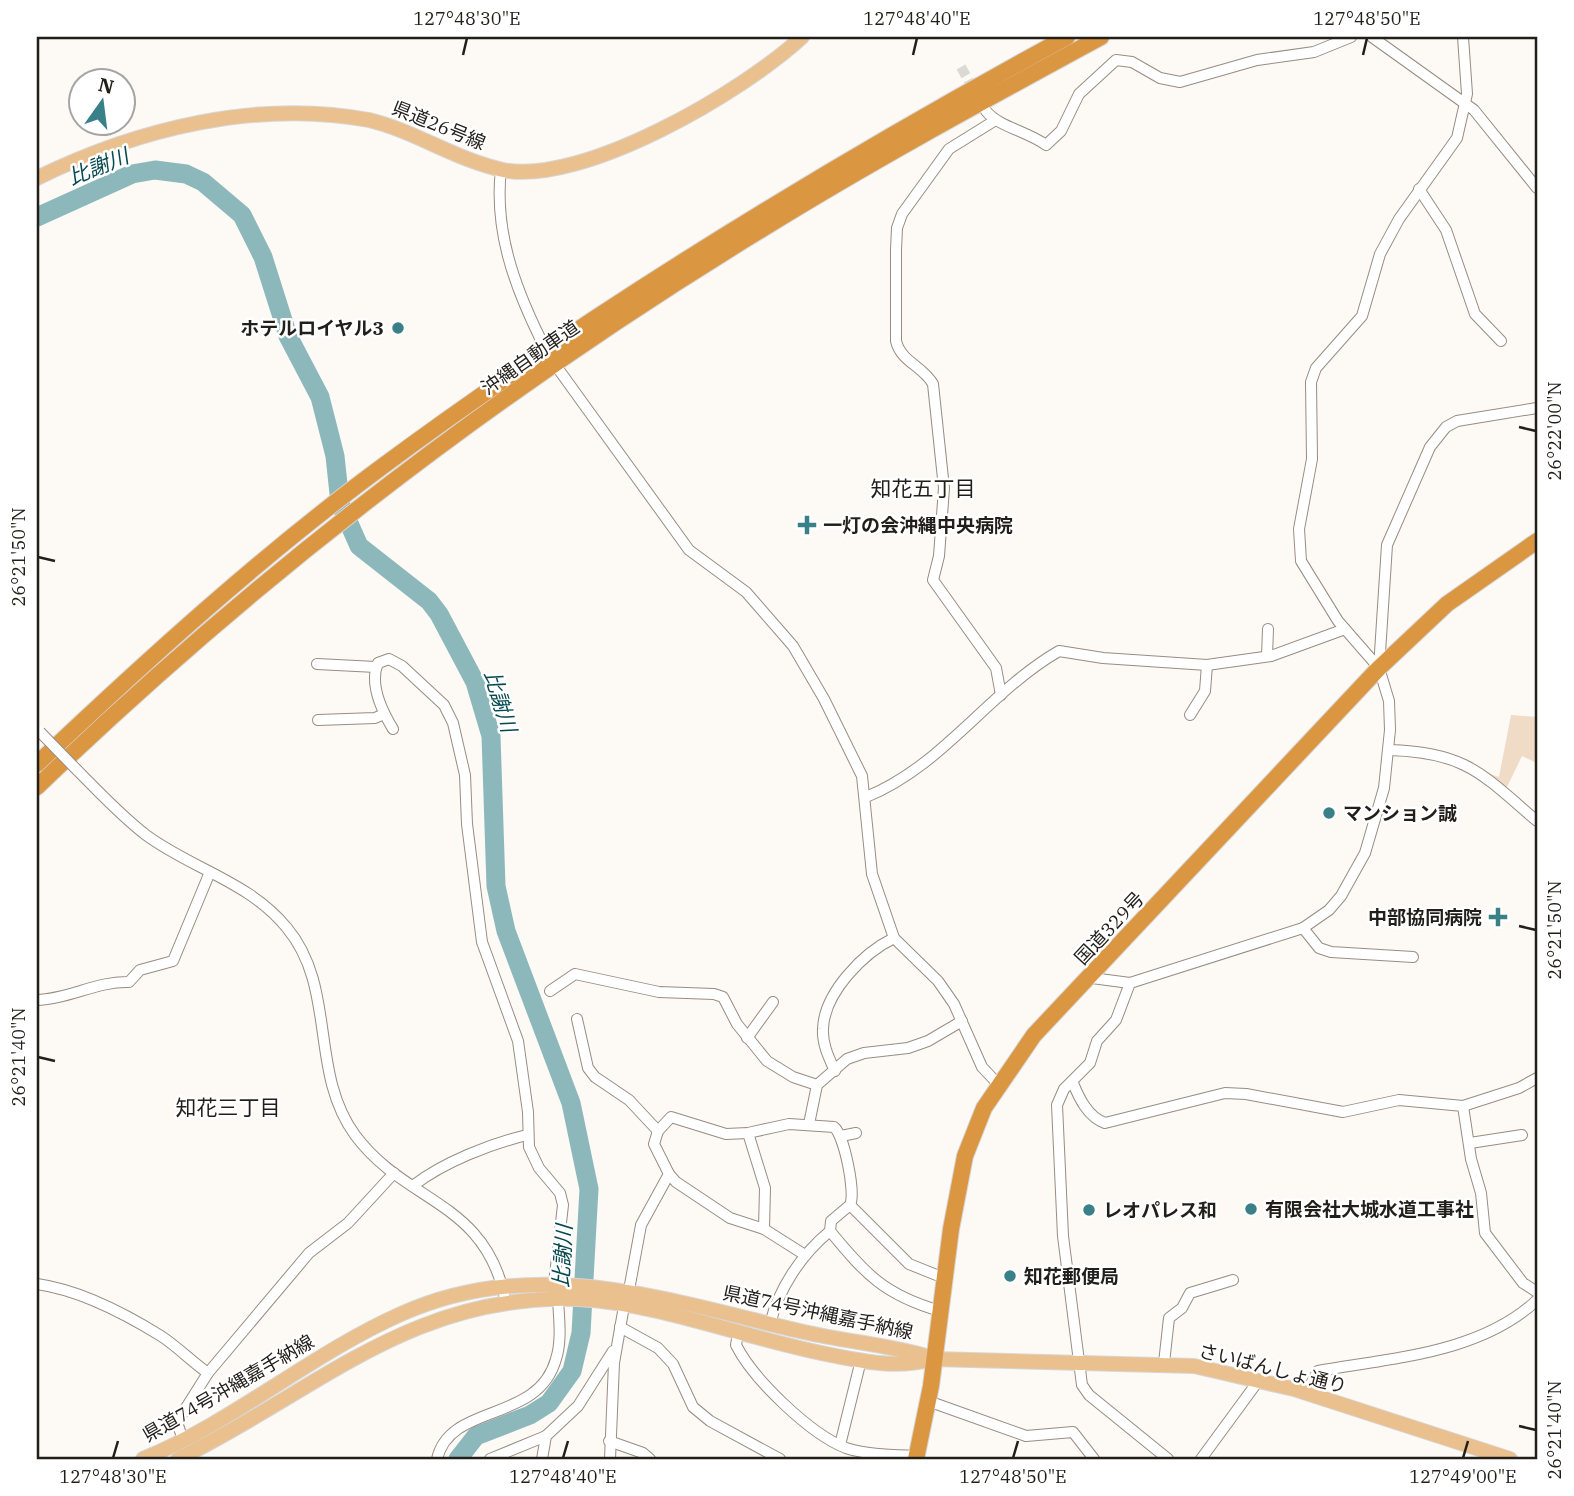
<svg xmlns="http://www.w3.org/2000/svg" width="1574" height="1496" font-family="'IBM Plex Serif','Noto Sans JP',serif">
	<rect width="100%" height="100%" fill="#fdf9f4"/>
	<polygon fill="#f0dbc6" points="1511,715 1537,717 1537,763 1522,756 1504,793 1479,770 1499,777"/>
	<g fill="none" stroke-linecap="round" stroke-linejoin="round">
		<polyline stroke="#8cb8bc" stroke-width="19" points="37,217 132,174 155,170 186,174 203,182 242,215 263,257 288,336 320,397 335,456 340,503 359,546 429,601 439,614 475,682 491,736 496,886 506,931 571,1103 589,1189 581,1333 572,1371 549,1403 530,1415 476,1436 458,1459"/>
		<polyline stroke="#dcd8d3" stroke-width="10" stroke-dasharray="10 5" stroke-linecap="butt" points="961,67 975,92"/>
		<g stroke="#988d82" stroke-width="12">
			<g id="minor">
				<polyline points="1372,37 1474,110 1537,188"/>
				<path d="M986 111C999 127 1027 131 1046 145L1061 131 1079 94 1116 60 1132 62 1160 78 1180 82 1257 60 1314 52 1351 37"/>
				<path d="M994 121 949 149 902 214 897 228 896 250V341C901 362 923 366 933 384L944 488 939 556 933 580 996 668 1001 695"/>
				<path d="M501 169C494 230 514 285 540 338"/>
				<polyline points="1419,189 1446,230 1475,314 1501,341"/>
				<polyline points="559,370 689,550 746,592 793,646 824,699 862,776 872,874 894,938 938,981 954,1004 982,1067 998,1084"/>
				<polyline points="1267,656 1268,629"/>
				<polyline points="317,664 376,667"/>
				<polyline points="1379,668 1387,545 1430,447 1446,427 1457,421 1537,408"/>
				<polyline points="1190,715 1205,691 1207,665"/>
				<polyline points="318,720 375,718 384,714"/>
				<path d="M393 729C382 711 369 684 378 663L389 659 402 666 444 705 453 723 465 775 467 824 482 942 518 1041 528 1112 529 1147 539 1168 560 1193 563 1205 554 1284"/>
				<path d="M1389 750C1466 752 1482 774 1537 821"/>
				<path d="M77 770C99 792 121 816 146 835 192 869 250 882 287 928 337 988 309 1072 355 1135 407 1205 487 1200 506 1303"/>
				<path d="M866 797C943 766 988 692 1059 651L1103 658 1207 665 1271 656 1345 629"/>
				<polyline points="1303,928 1319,948 1331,952 1413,957"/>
				<polyline points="1092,978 1130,983 1303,928 1329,910 1341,896 1365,853 1384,788 1390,730 1389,701 1379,668 1338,621 1301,561 1299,529 1312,459 1311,382 1316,368 1362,316 1380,254 1399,219 1457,138 1467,94 1463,37"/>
				<polyline points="1130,983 1116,1020 1097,1041 1090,1063 1064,1089 1057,1105 1063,1236 1082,1385 1089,1395 1168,1459"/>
				<polyline points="550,991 575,974 659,992 714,994 723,997 737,1024 767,1061 793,1077 817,1085"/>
				<path d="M37 1000C69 999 97 981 129 982L140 970 173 961 210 872"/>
				<polyline points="577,1019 588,1068 595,1077 629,1100 658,1131"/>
				<polyline points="747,1038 773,1002"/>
				<path d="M835 1071C829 1058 822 1044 823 1029 824 993 863 953 894 938"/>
				<path d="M1073 1083C1079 1098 1088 1117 1105 1123L1225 1093 1246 1094 1343 1112 1399 1100 1463 1106 1471 1159 1481 1193 1485 1233 1523 1283 1537 1292"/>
				<polyline points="1463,1106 1519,1088 1537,1078"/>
				<polyline points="809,1124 817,1085 847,1059 864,1053 908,1048 928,1041 962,1021"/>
				<polyline points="748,1133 765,1188 764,1229"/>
				<polyline points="841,1136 856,1133"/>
				<polyline points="1470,1143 1522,1135"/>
				<polyline points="669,1174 676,1182 730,1218 764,1229 805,1255"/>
				<path d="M414 1185C444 1162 490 1144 527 1135"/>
				<path d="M830 1231C866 1275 885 1295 940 1311"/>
				<path d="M37 1284C80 1290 124 1313 161 1336 178 1347 192 1362 208 1373"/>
				<path d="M629 1290 641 1225 669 1174 654 1144 658 1131 671 1117 726 1134 748 1133 789 1124 834 1127C844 1135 856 1193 850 1205L909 1264 944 1278"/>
				<path d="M770 1324C779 1288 801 1255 830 1231L831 1221 850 1205"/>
				<polyline points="620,1327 658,1348 673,1364 693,1407 710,1421 780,1459"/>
				<path d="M738 1333 736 1345C753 1379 810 1434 846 1448 867 1455 895 1455 917 1456"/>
				<polyline points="1164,1363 1169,1318 1182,1308 1190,1293 1233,1280"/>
				<path d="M1306 1393 1318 1371C1392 1358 1481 1353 1537 1300"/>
				<polyline points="928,1401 1026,1436 1073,1432 1094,1459"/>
				<polyline points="183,1440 177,1422 208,1373 309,1253 348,1223 394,1173"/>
				<polyline points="609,1441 643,1453 650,1459"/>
				<polyline points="840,1445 861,1360"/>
				<path d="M437 1459C450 1402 538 1424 556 1359 562 1340 559 1319 558 1299"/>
				<polyline points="490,1459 546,1436"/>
				<polyline points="542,1459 546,1436 578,1406 613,1351"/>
				<polyline points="610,1459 614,1363 624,1306"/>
				<polyline points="1201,1459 1259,1380"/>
			</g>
		</g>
		<g stroke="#d7d6d6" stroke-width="16">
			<g id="major">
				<path d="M37 178C137 129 257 99 369 120 415 131 456 160 503 170 583 186 744 91 802 37"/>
				<path d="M143 1459C235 1421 311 1354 401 1314 537 1253 669 1301 804 1332 847 1342 892 1345 933 1358"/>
				<path d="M178 1459C317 1391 411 1293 578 1299 660 1303 753 1341 836 1356 873 1363 897 1368 934 1359L1194 1366 1294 1389 1510 1459"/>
			</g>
		</g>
		<g stroke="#d7d6d6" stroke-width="18">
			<g id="highway">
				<path d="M37 764C147 660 261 556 383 466 601 305 830 166 1067 37"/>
				<path d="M37 787C257 575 503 387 764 228 874 160 987 99 1101 37"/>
				<polyline points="916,1459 931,1386 951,1229 965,1156 984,1108 1034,1035 1379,668 1447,604 1537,541"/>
			</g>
		</g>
		<use href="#minor" stroke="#fff" stroke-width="10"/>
		<use href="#major" stroke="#e9c08e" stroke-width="14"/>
		<use href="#highway" stroke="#db9642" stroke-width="16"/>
		<g stroke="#988d82" stroke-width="12" stroke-linecap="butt">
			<polyline id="minor-bridge" points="40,732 77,770"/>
		</g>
		<use href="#minor-bridge" stroke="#fff" stroke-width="10"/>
	</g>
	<path fill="none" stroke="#221e19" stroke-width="2.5" d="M463 55 467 38M913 55 917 38M1363 55 1367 38M1519 427 1536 431M38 557 55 561M1519 926 1536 930M38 1057 55 1061M1519 1426 1536 1430M113 1458 118 1441M563 1458 568 1441M1013 1458 1018 1441M1463 1458 1468 1441"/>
	<g fill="#398088" stroke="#fff" stroke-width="2.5">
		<circle cx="398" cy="328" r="7"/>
		<path d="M803.5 514.5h7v7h7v7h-7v7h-7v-7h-7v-7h7z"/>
		<circle cx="1329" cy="813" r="7"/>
		<path d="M1494.5 906.5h7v7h7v7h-7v7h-7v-7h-7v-7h7z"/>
		<circle cx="1251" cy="1209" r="7"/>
		<circle cx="1089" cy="1210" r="7"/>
		<circle cx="1010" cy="1276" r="7"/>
	</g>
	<g text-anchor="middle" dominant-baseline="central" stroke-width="5" stroke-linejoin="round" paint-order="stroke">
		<g font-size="19" fill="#221e19" stroke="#fff">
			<text transform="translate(439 125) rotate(22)">県道26号線</text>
			<text transform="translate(530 357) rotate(-35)">沖縄自動車道</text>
			<text transform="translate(1109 928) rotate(-47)">国道329号</text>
			<text transform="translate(818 1312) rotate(12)">県道74号沖縄嘉手納線</text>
			<text transform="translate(1273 1368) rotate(14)">さいばんしょ通り</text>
			<text transform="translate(228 1388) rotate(-30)">県道74号沖縄嘉手納線</text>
		</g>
		<g font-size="19" font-weight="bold" fill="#221e19" stroke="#fff" text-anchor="start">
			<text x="384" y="328" text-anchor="end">ホテルロイヤル3</text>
			<text x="823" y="525">一灯の会沖縄中央病院</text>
			<text x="1343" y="813">マンション誠</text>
			<text x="1482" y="917" text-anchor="end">中部協同病院</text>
			<text x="1265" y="1209">有限会社大城水道工事社</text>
			<text x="1103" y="1210">レオパレス和</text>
			<text x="1024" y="1276">知花郵便局</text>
		</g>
		<g font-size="21" font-style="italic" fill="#064a50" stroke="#fff">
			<text transform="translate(98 166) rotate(-22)">比謝川</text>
			<text transform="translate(501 701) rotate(73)">比謝川</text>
			<text transform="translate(562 1256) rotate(-87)">比謝川</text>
		</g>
		<g font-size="21" fill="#221e19" stroke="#fff">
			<text x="923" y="488">知花五丁目</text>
			<text x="228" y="1107">知花三丁目</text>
		</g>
	</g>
	<rect width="1574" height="1496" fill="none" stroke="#ffffff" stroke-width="77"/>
	<g transform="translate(102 102) rotate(14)"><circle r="33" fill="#ffffff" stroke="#a7a5a3" stroke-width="2"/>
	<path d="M0-5L12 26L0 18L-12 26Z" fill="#398088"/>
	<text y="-10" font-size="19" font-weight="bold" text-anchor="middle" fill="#221e19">N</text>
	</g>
	<rect x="38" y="38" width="1498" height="1420" fill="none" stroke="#221e19" stroke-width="2.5"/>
	<g font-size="18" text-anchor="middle" fill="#221e19">
		<text x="467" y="25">127°48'30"E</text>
		<text x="917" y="25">127°48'40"E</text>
		<text x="1367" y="25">127°48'50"E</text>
		<text transform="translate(1555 431) rotate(-90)" y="6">26°22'00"N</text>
		<text transform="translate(19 557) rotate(-90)" y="6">26°21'50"N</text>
		<text transform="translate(1555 930) rotate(-90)" y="6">26°21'50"N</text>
		<text transform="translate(19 1057) rotate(-90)" y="6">26°21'40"N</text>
		<text transform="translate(1555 1430) rotate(-90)" y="6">26°21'40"N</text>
		<text x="113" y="1483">127°48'30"E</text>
		<text x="563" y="1483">127°48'40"E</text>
		<text x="1013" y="1483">127°48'50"E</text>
		<text x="1463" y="1483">127°49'00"E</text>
	</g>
</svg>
